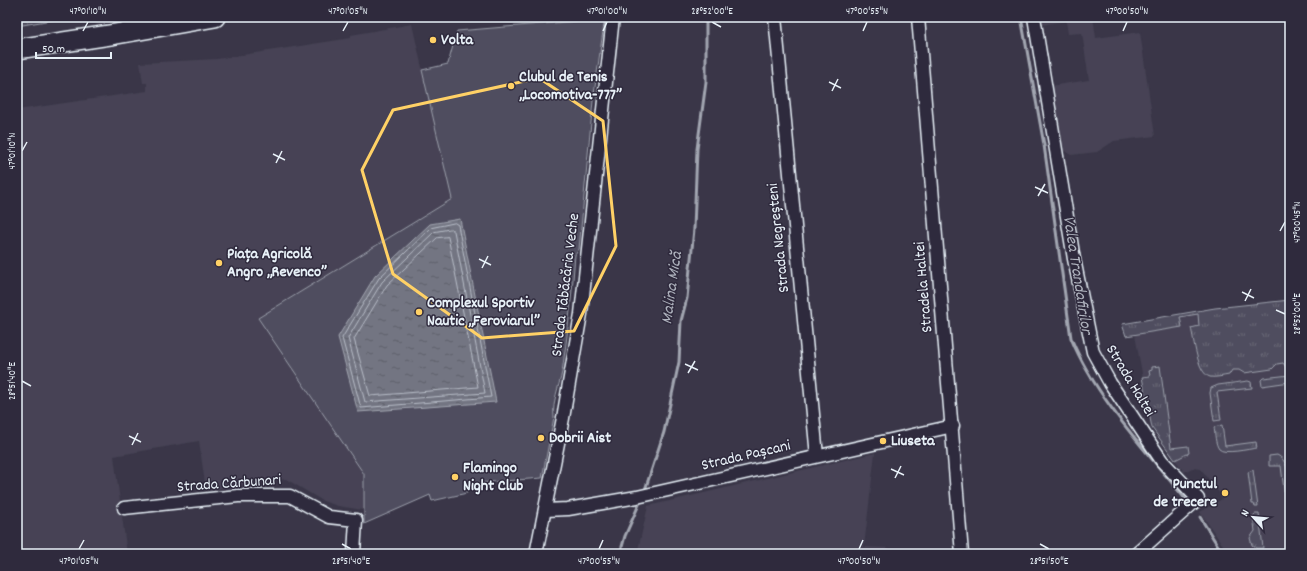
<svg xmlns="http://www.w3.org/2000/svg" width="1307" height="571" font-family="Dekko,sans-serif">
	<defs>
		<pattern id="grass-tufts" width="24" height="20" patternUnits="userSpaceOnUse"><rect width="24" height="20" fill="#504e5f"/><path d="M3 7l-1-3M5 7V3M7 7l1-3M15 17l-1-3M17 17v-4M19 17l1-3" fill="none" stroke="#696877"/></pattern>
		<pattern id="forest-crowns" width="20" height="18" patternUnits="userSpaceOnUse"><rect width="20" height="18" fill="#504e5f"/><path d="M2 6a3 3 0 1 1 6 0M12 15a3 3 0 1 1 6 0" fill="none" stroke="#696877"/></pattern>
		<pattern id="water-ripples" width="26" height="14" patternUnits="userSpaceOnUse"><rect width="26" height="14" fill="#737482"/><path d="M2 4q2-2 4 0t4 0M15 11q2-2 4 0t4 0" fill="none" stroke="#5f6069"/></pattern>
	</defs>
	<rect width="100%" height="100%" fill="#3a3648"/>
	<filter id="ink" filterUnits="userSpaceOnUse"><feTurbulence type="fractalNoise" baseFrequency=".025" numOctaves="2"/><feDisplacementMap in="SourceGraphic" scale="8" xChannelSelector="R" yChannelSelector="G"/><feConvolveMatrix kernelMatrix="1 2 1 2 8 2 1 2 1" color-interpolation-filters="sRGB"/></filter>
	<g filter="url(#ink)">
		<g fill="#464354">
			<polygon points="1039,17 1093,17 1096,38 1140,32 1155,136 1114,141 1097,152 1071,155 1063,150 1050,86 1089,80 1082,33 1068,34 1066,21 1041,25"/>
			<polygon points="412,24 452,199 258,318 364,474 363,510 338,506 323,501 286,479 206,491 199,441 114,456 127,554 17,554 17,110 147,91 147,83 143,83 140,63 217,59 351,38 351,35"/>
			<polygon points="1290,300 1290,554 1229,554 1200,512 1222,499 1219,495 1220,494 1201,469 1192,468 1184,472 1152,428 1135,335 1126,336 1122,324 1215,308"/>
			<polygon points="875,453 864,547 889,548 889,554 637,554 648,506"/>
		</g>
		<g fill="url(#grass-tufts)" stroke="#9ca0ac">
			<path d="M1290 300V367H1286L1283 363 1277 364 1272 369 1244 373 1239 370H1232L1229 375C1223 376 1215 378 1210 377 1197 373 1194 339 1191 328L1199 326 1198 314 1180 317 1182 327 1126 336 1122 324 1215 308Z"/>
			<polygon points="1160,366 1171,448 1188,446 1189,453 1175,460 1152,428 1142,377 1150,376 1149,371 1152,370 1152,367"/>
			<polygon points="1290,375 1290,382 1262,386 1261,380 1263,378"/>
			<polygon points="1248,381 1251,382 1252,388 1217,392 1221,420 1214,421 1210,393 1211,388 1218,385"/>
			<path d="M1222 425 1225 446 1256 442 1257 448C1249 449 1224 455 1219 449 1215 444 1215 433 1214 427Z"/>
			<path d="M1277 455C1296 462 1290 519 1290 537L1281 466H1269V456Z"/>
			<polygon points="1253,470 1258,507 1255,507 1254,504 1252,504 1248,472"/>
			<polygon points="1255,514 1259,514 1263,548 1256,548 1252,545 1250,538 1255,531 1253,516"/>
		</g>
		<polygon fill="url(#forest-crowns)" stroke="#9ca0ac" points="17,17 69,17 17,26"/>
		<path fill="#504e5f" stroke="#9ca0ac" d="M588 17H605L593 101 579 249 575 255C572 295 568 333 562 372 559 387 552 402 554 417L542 478 466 484 467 493 432 501 430 495 364 524V474L258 318 452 199 422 70 448 64 457 31 578 21Z"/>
		<polygon fill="url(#water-ripples)" stroke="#a2a6b1" points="460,219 496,402 358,412 338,337 375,276 430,224"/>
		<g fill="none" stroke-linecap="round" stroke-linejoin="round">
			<g stroke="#b9bfc9" stroke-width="1">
				<polygon points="455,223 458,225 491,397 361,408 342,338 379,278 431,228"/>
				<polygon points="451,229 454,231 485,393 365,402 348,338 382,282 434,232"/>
				<polygon points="448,237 478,387 370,396 354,339 387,285 437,238"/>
			</g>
			<g stroke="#a2a6b1" stroke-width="3">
				<path d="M1021 17 1044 145 1071 338C1095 397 1147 452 1187 501"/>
				<polyline points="644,493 664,432 679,362 681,321 687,298 694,229 697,149 706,82 706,17"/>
				<polyline points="1200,517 1223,554"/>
				<polyline points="620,554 625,536 641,500"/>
			</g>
			<g stroke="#e8f1f8" stroke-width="15">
				<g id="street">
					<polyline points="775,17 817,456"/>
					<polyline points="918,17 962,554"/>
					<polyline points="1034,17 1074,259 1093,352 1110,383 1162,461 1198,499 1136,554"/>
					<polyline points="124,508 238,496 290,496 329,517 356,520 354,554"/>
					<polyline points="545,510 568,509 637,497 953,426"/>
					<polyline points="536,554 563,418 581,314 613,17"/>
				</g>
			</g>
			<g stroke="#e8f1f8" stroke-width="22">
				<polyline id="primary" points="17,49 110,35 215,17"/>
			</g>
			<use href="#street" stroke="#2f2a3d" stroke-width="12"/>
			<use href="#primary" stroke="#2f2a3d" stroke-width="19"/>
		</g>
	</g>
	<path fill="none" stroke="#ffd166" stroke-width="3" stroke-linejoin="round" d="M539 78 603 121 616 246 574 331 482 338 393 274 362 170 393 110Z"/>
	<path fill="none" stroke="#e8f1f8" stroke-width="1.5" d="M712 22 721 27M83 31 88 22M343 31 348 22M603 31 607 22M863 31 867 22M1123 31 1127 22M829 82 841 88M832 91 838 79M22 151 27 142M273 154 285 160M276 163 282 151M1035 187 1048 193M1038 196 1045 184M1280 231 1285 222M479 259 491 265M482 268 488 256M1242 292 1254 298M1245 301 1251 289M1276 310 1285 314M685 364 698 370M688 373 695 361M22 381 31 386M129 436 141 442M132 445 138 433M891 469 904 475M895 478 901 466M342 544 351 549M1040 544 1049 549M79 549 84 540M599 549 603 540M859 549 863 540"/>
	<g fill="#ffd166" stroke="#2f2a3d" stroke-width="1.5">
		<circle cx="433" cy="40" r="4"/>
		<circle cx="511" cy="86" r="4"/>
		<circle cx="219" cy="263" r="4"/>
		<circle cx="419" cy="312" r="4"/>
		<circle cx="541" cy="438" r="4"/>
		<circle cx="883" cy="441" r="4"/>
		<circle cx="455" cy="477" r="4"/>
		<circle cx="1225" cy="493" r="4"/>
	</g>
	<g text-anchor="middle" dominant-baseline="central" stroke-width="3" stroke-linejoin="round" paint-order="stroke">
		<g font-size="16" font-weight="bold" fill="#e8f1f8" stroke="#2f2a3d" text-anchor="start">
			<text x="441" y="40">Volta</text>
			<text x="519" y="77">Clubul de Tenis<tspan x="519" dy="18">„Locomotiva-777”</tspan></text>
			<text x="227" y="254">Piața Agricolă<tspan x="227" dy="18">Angro „Revenco”</tspan></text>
			<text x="427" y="303">Complexul Sportiv<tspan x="427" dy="18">Nautic „Feroviarul”</tspan></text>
			<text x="549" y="438">Dobrii Aist</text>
			<text x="891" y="441">Liuseta</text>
			<text x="463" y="468">Flamingo<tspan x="463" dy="18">Night Club</tspan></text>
			<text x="1217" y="484" text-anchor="end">Punctul<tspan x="1217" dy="18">de trecere</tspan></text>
		</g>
		<g font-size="16" fill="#e8f1f8" stroke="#2f2a3d">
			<text transform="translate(779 238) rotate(-96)">Strada Negreșteni</text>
			<text transform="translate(566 285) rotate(-83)">Strada Tăbăcăria Veche</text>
			<text transform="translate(924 287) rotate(-95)">Stradela Haltei</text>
			<text transform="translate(1130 381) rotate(59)">Strada Haltei</text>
			<text transform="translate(746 456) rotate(-13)">Strada Pașcani</text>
			<text transform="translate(229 484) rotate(-4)">Strada Cărbunari</text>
		</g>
		<g font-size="17" font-style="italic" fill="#aeb2bd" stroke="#2f2a3d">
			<text transform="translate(1076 275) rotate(81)">Valea Trandafirilor</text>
			<text transform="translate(673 288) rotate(-82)">Malina Mică</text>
		</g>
	</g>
	<rect width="1307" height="571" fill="none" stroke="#2f2a3d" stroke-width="44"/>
	<g transform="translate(1253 517) rotate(297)" stroke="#2f2a3d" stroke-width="3" paint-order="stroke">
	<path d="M0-3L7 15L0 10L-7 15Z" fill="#e8f1f8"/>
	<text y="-6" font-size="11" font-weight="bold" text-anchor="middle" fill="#e8f1f8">N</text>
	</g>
	<path d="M36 52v6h75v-6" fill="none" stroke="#e8f1f8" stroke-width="2"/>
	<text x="42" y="52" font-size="12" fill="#e8f1f8" stroke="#2f2a3d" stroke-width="3" paint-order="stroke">50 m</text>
	<rect x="22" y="22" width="1263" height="527" fill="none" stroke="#e8f1f8" stroke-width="1.5"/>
	<g font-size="10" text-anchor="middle" fill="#e8f1f8">
		<text x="88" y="14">47°01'10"N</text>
		<text x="348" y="14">47°01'05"N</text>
		<text x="607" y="14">47°01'00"N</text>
		<text x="712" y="14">28°52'00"E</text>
		<text x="867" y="14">47°00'55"N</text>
		<text x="1127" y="14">47°00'50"N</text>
		<text transform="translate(11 151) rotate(-90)" y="4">47°01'10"N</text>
		<text transform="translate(1296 222) rotate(-90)" y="4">47°00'45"N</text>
		<text transform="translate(1296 314) rotate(-90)" y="4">28°52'00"E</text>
		<text transform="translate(11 381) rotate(-90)" y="4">28°51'40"E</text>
		<text x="79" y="564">47°01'05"N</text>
		<text x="351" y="564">28°51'40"E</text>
		<text x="599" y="564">47°00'55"N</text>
		<text x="859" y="564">47°00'50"N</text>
		<text x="1049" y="564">28°51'50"E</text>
	</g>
</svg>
